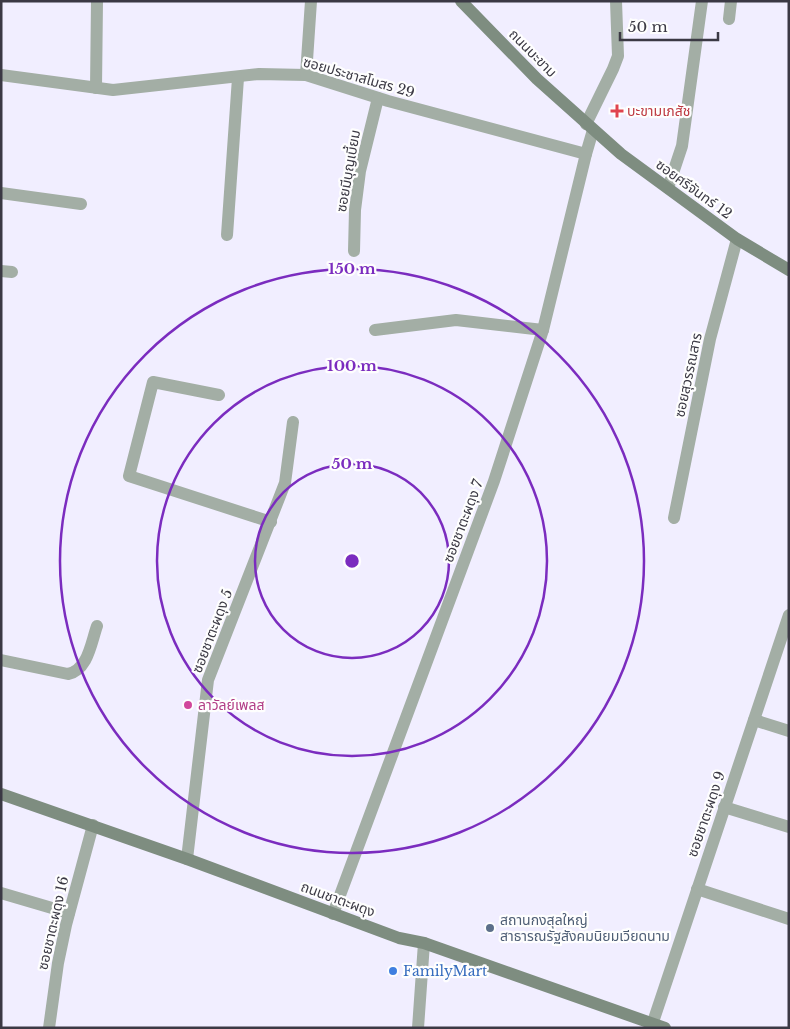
<svg xmlns="http://www.w3.org/2000/svg" width="790" height="1029" font-family="'Libre Baskerville','Noto Sans Thai',serif">
	<rect width="100%" height="100%" fill="#f1eeff"/>
	<g fill="none" stroke-linecap="round" stroke-linejoin="round">
		<g stroke="#a3aea5" stroke-width="12">
			<polyline points="729,19 731,1"/>
			<polyline points="1,75 113,90 259,74 306,75 388,101 586,154"/>
			<polyline points="306,75 311,1"/>
			<polyline points="96,88 97,1"/>
			<polyline points="586,124 613,69 618,56 616,1"/>
			<polyline points="668,188 682,146 702,1"/>
			<polyline points="1,193 81,204"/>
			<polyline points="227,235 238,78"/>
			<polyline points="354,251 355,210 360,171 378,98"/>
			<polyline points="1,271 12,272"/>
			<polyline points="375,330 456,320 543,330"/>
			<polyline points="219,395 153,382 129,476 271,522"/>
			<polyline points="674,518 710,339 737,239"/>
			<path d="M1 660 68 674C88 670 91 643 97 626"/>
			<polyline points="754,720 789,731"/>
			<polyline points="724,807 789,827"/>
			<polyline points="187,859 208,680 285,483 293,422"/>
			<polyline points="697,889 789,919"/>
			<polyline points="1,893 69,913"/>
			<polyline points="333,914 494,481 543,330 586,154 593,130"/>
			<polyline points="49,1028 58,963 66,925 93,825"/>
			<polyline points="418,1028 424,943"/>
			<polyline points="651,1028 789,615"/>
		</g>
		<g stroke="#7e8d80" stroke-width="12">
			<polyline points="461,1 537,79 621,154 737,239 789,270"/>
			<polyline points="1,794 187,859 399,938 424,943 665,1028"/>
		</g>
	</g>
	<g fill="none" stroke="#7b2cbf" stroke-width="2.5">
		<circle cx="352" cy="561" r="97"/>
		<circle cx="352" cy="561" r="195"/>
		<circle cx="352" cy="561" r="292"/>
	</g>
	<path fill="#e0444e" stroke="#fefefe" stroke-width="2" d="M614.5 103.5h5v5h5v5h-5v5h-5v-5h-5v-5h5z"/>
	<circle fill="#d1479c" stroke="#fefefe" stroke-width="2" cx="188" cy="705" r="5"/>
	<circle fill="#5c6f8a" stroke="#fefefe" stroke-width="2" cx="490" cy="928" r="5"/>
	<circle fill="#3f7fe0" stroke="#fefefe" stroke-width="2" cx="393" cy="971" r="5"/>
	<g text-anchor="middle" dominant-baseline="central" stroke-width="4.5" stroke-linejoin="round" paint-order="stroke">
		<g font-size="14" fill="#3b3944" stroke="#fefefe">
			<text transform="translate(533 53) rotate(45)">ถนนบะขาม</text>
			<text transform="translate(359 77) rotate(16)">ซอยประชาสโมสร 29</text>
			<text transform="translate(348 171) rotate(-80)">ซอยมีบุญเบี้ยม</text>
			<text transform="translate(694 189) rotate(36)">ซอยศรีจันทร์ 12</text>
			<text transform="translate(688 375) rotate(-78)">ซอยสุวรรณสาร</text>
			<text transform="translate(463 521) rotate(-69)">ซอยชาตะผดุง 7</text>
			<text transform="translate(212 631) rotate(-69)">ซอยชาตะผดุง 5</text>
			<text transform="translate(706 814) rotate(-71)">ซอยชาตะผดุง 9</text>
			<text transform="translate(338 899) rotate(20)">ถนนชาตะผดุง</text>
			<text transform="translate(53 923) rotate(-77)">ซอยชาตะผดุง 16</text>
		</g>
		<g font-size="14" fill="#be3a42" stroke="#fefefe" text-anchor="start">
			<text x="627" y="111">บะขามเภสัช</text>
		</g>
		<g font-size="14" fill="#b23c85" stroke="#fefefe" text-anchor="start">
			<text x="198" y="705">ลาวัลย์เพลส</text>
		</g>
		<g font-size="14" fill="#4e5e75" stroke="#fefefe" text-anchor="start">
			<text x="500" y="920">สถานกงสุลใหญ่<tspan x="500" dy="16">สาธารณรัฐสังคมนิยมเวียดนาม</tspan></text>
		</g>
		<g font-size="14" fill="#366cbe" stroke="#fefefe" text-anchor="start">
			<text x="403" y="971">FamilyMart</text>
		</g>
	</g>
	<circle cx="352" cy="561" r="8" fill="#7b2cbf" stroke="#fefefe" stroke-width="2.5"/>
	<g font-size="15" text-anchor="middle" font-weight="bold" fill="#7b2cbf" stroke="#fefefe" stroke-width="4.5" stroke-linejoin="round" paint-order="stroke">
		<text x="352" y="274">150 m</text>
		<text x="352" y="371">100 m</text>
		<text x="352" y="469">50 m</text>
	</g>
	<rect width="790" height="1029" fill="none" stroke="#3b3944" stroke-width="5"/>
	<path d="M620 32v8h98v-8" fill="none" stroke="#3b3944" stroke-width="2.5"/>
	<text x="628" y="32" font-size="15" fill="#3b3944" stroke="#fefefe" stroke-width="4" paint-order="stroke">50 m</text>
</svg>
